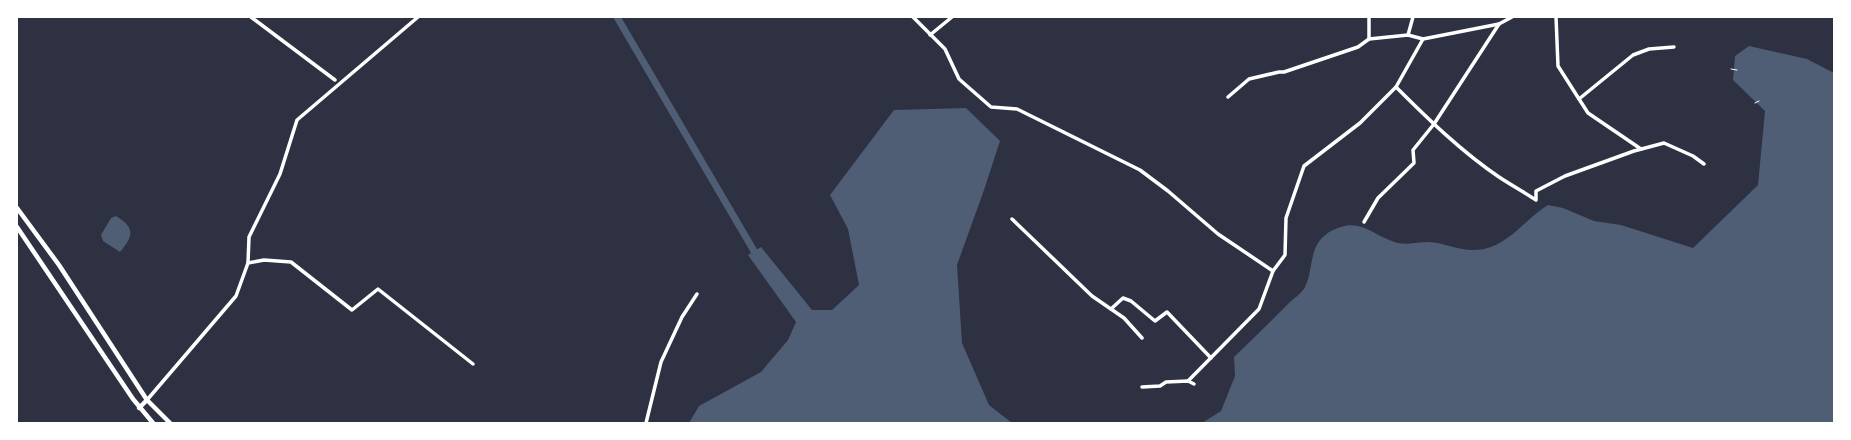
<svg xmlns="http://www.w3.org/2000/svg" width="1851" height="440" font-family="'Nunito Sans',sans-serif">
	<rect width="100%" height="100%" fill="#2d3142"/>
	<g fill="#4f5d75">
		<path d="M1749 46 1807 59 1834 73V423H1202L1221 411 1235 376 1234 357C1252 340 1270 322 1288 304 1293 299 1302 293 1305 287 1315 266 1307 243 1333 230 1360 216 1373 236 1398 243 1407 245 1418 242 1428 242 1448 243 1461 253 1484 249 1511 243 1526 218 1548 205L1563 208 1594 221 1621 225 1693 248 1758 185 1765 111 1733 80 1735 56Z"/>
		<polygon points="966,108 1000,141 984,190 957,265 962,343 989,405 1012,423 689,423 699,406 761,372 788,340 796,322 748,255 761,247 812,310 832,310 859,285 848,229 830,195 894,110"/>
		<path d="M116 216C135 228 134 235 120 252L103 241 101 235 111 218Z"/>
	</g>
	<g fill="none" stroke-linecap="round" stroke-linejoin="round">
		<polyline stroke="#4f5d75" stroke-width="7" points="617,17 754,251"/>
		<g stroke="#fff" stroke-width="1">
			<polyline points="1731,69 1737,70"/>
			<polyline points="1755,103 1759,101"/>
		</g>
		<g stroke="#fff" stroke-width="3.5">
			<polyline points="251,17 335,80"/>
			<polyline points="913,17 945,49 959,79 991,107 1017,109 1140,170 1168,191 1218,234 1273,271"/>
			<polyline points="1369,17 1369,39"/>
			<polyline points="1556,17 1558,66 1579,99 1588,113 1641,149"/>
			<polyline points="930,35 952,17"/>
			<polyline points="1408,35 1413,17"/>
			<path d="M1396 87C1428 119 1462 152 1499 177 1511 185 1524 192 1536 200V191L1565 176 1634 151 1664 143 1693 156 1704 164"/>
			<polyline points="1228,97 1249,79 1279,72 1284,72 1358,47 1369,39 1408,35 1423,39 1499,24"/>
			<polyline points="1579,99 1633,55 1649,49 1674,47"/>
			<polyline points="1012,219 1092,296 1124,318 1142,338"/>
			<polyline points="1364,222 1378,198 1414,163 1413,150 1434,124 1499,24 1512,17"/>
			<polyline points="248,263 264,260 291,262 352,310 378,289 473,364"/>
			<polyline points="1111,309 1123,298 1131,301 1155,321 1167,312 1211,358"/>
			<polyline points="1188,381 1259,309 1273,271 1285,255 1286,218 1304,166 1360,123 1396,87 1423,39"/>
			<polyline points="1142,387 1160,386 1166,382 1188,381 1194,384"/>
			<polyline points="147,400 236,296 248,263 249,237 280,174 297,120 418,17"/>
			<polyline points="646,423 661,362 682,317 697,294"/>
		</g>
		<g stroke="#fff" stroke-width="4.5">
			<polyline points="17,208 59,265 147,400 170,423"/>
			<polyline points="17,227 133,399 153,423"/>
			<polyline points="139,408 147,400"/>
		</g>
	</g>
	<rect width="1851" height="440" fill="none" stroke="#ffffff" stroke-width="36"/>
</svg>
